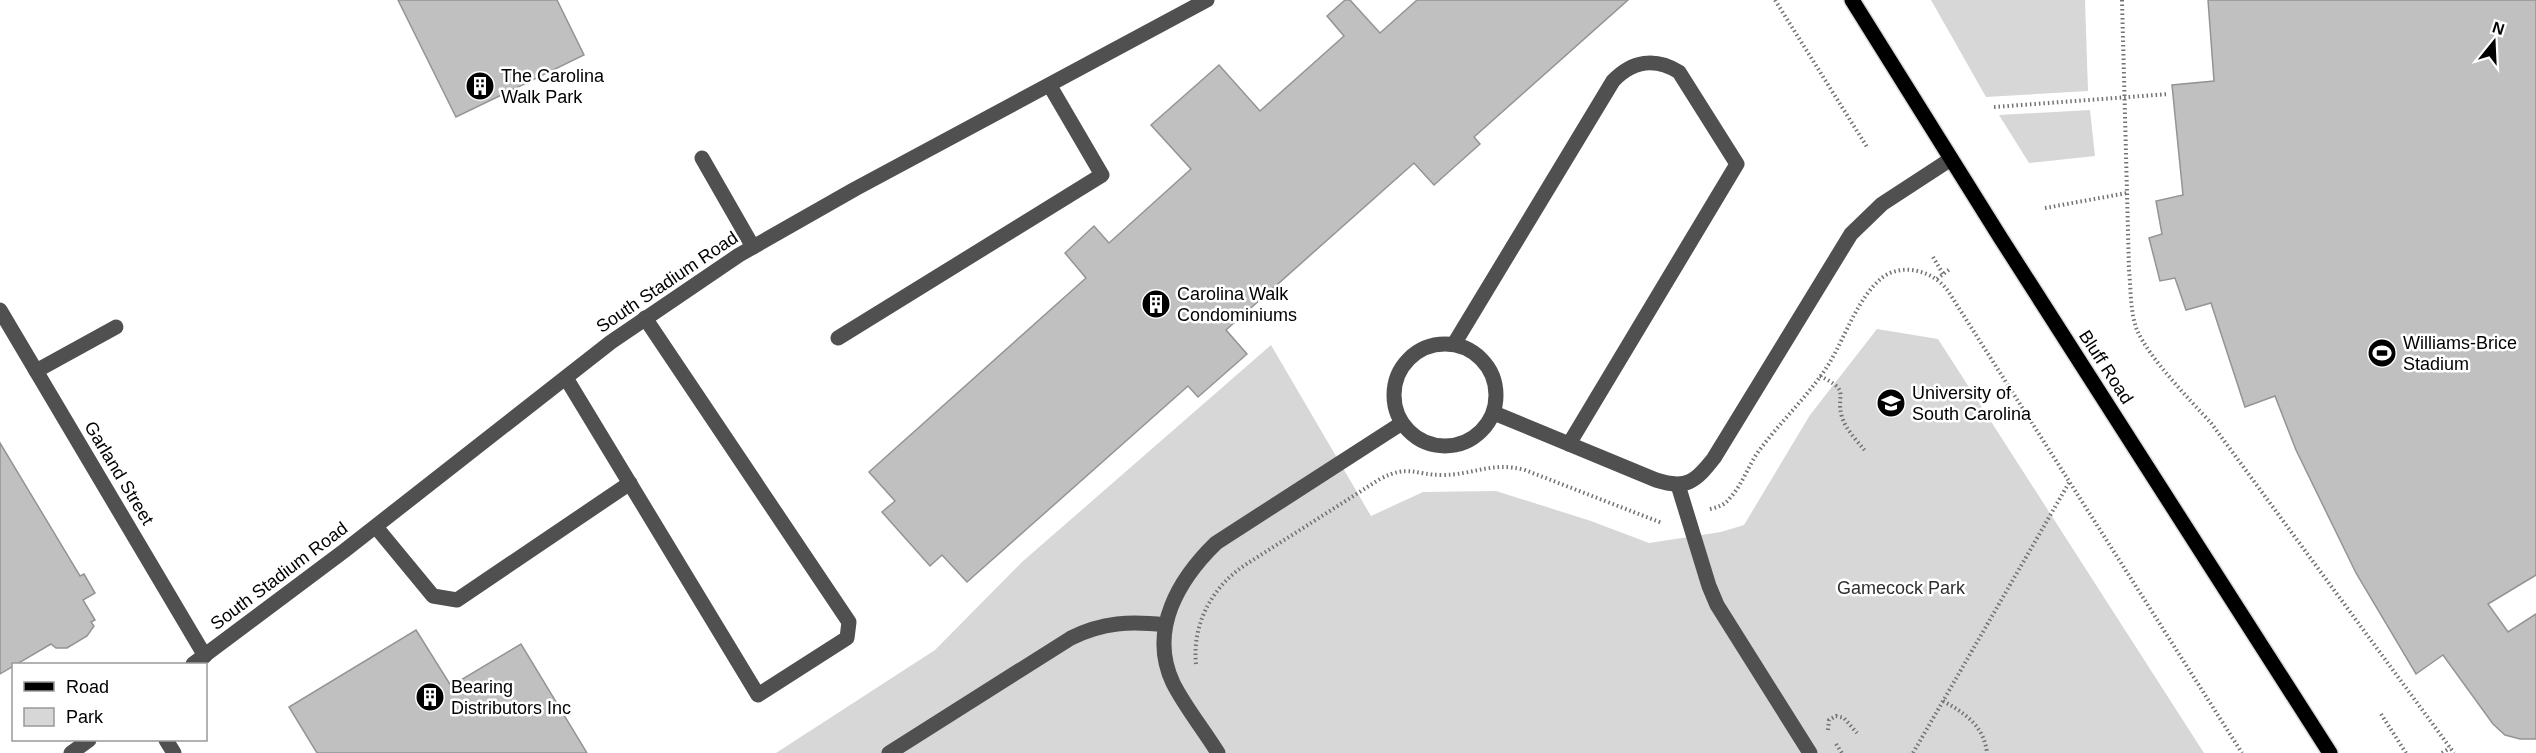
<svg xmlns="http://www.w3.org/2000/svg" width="2536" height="753" font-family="Arial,sans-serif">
	<rect width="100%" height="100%" fill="#fff"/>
	<g fill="#d7d7d7">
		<polygon points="1931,0 2085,0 2088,91 1986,97"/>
		<polygon points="2090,110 2095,156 2029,163 1999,115"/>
		<polygon points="1877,329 1938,339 2204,753 776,753 935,650 1022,562 1271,345 1371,516 1423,492 1496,491 1591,521 1649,543 1721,532 1744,525 1810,415"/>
	</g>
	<g fill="#c0c0c0" stroke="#949494" stroke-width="1.5">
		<polygon points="398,0 557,0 584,55 456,117"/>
		<polygon points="1345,0 1350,0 1380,33 1417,0 1628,0 1474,137 1480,144 1434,185 1414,163 1226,330 1247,354 1198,397 1188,386 967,582 942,555 930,566 882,512 895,501 869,472 1086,278 1065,253 1094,226 1109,243 1191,169 1151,125 1219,65 1260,111 1344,36 1327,16"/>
		<polygon points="2208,0 2536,0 2536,575 2488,604 2508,632 2536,614 2536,739 2520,739 2505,735 2493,724 2443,655 2416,674 2356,573 2296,450 2275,396 2245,407 2211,303 2186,310 2175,278 2160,281 2149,238 2162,234 2156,201 2183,195 2172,85 2214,81"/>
		<polygon points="0,443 80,576 84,574 95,593 83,600 95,620 91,622 94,626 87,636 67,648 56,648 51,644 0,674"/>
		<polygon points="416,630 451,686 521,644 587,753 317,753 289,707"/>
	</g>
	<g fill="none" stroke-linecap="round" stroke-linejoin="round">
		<g stroke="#dbdbdb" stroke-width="18">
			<polyline id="major" points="1852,0 2000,237 2330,753"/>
		</g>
		<g stroke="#727272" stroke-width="4" stroke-dasharray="1.5 3" stroke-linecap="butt">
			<polyline points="1775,0 1867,147"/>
			<path d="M2122 0 2129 270C2131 289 2130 312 2137 330 2149 358 2190 400 2211 423L2454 753"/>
			<polyline points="1994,107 2169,94"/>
			<polyline points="2045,208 2127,193"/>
			<polyline points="1933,257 1943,274"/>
			<polyline points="1937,279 1951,268"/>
			<path d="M1820 376C1852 392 1835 393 1842 417 1846 430 1858 442 1866 452"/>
			<path d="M1710 509C1718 507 1725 505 1730 498 1743 484 1749 463 1761 448 1783 419 1811 393 1830 362 1846 335 1858 297 1883 277 1904 262 1935 272 1948 291L2242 753"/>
			<path d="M1196 664C1192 624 1212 587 1245 565L1380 479C1409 464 1414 475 1442 475 1474 475 1491 461 1525 470L1662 523"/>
			<path d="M1943 701C1965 713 1984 726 1987 753"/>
			<polyline points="2381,714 2406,753"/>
			<polyline points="1828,730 1829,720 1836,716 1844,718 1857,733"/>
			<polyline points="1836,744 1842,753"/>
			<polyline points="1913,753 2070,481"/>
			<polyline points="2442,753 2450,748"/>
		</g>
		<g stroke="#505050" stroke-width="15">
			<polyline points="702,158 753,247"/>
			<polyline points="0,310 205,656"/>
			<polyline points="838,338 1102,175 1050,86"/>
			<circle cx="1445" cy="395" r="51"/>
			<path d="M1454 344 1613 81C1632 61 1655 57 1679 72L1737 164 1569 444"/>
			<polyline points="36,371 116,327"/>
			<polyline points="566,378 758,695 847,638 849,622 645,318"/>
			<path d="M1494 413 1656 480C1687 490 1696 481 1714 458L1851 234 1882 204 1951 159"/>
			<polyline points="1678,485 1709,586 1717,605 1810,753"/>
			<polyline points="376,527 433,596 457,600 630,483"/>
			<polyline points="193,664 344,551 611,342 739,255 855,189 1207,0"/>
			<polyline points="166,740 174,753"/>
			<polyline points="71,753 89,740"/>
			<path d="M889 753 1071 638C1103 622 1131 621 1165 625"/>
			<path d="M1218 753C1204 730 1185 707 1173 683 1148 630 1179 579 1216 543L1402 423"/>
		</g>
		<use href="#major" stroke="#000" stroke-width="15"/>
	</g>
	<defs>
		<g id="building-disc" transform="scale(1.5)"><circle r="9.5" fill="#000" stroke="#fff"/><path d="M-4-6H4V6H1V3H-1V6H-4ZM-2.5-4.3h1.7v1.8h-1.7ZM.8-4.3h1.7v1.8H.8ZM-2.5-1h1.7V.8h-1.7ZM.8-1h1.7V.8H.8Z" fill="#fff"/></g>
		<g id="stadium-disc" transform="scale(1.5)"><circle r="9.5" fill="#000" stroke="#fff"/><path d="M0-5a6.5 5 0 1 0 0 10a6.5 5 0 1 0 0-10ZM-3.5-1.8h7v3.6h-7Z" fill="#fff"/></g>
		<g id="university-disc" transform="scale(1.5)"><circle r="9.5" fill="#000" stroke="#fff"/><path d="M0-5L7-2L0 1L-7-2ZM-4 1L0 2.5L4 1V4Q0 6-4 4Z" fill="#fff"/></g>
	</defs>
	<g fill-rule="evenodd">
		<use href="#building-disc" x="480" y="86"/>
		<use href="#building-disc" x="1156" y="304"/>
		<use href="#stadium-disc" x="2382" y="353"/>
		<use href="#university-disc" x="1891" y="403"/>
		<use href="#building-disc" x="430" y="697"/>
	</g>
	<g text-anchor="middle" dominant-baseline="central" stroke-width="5" stroke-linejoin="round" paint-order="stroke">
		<g font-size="18" fill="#000" stroke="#fff" text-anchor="start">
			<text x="501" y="76">The Carolina<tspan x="501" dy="21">Walk Park</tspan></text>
			<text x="1177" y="294">Carolina Walk<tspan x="1177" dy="21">Condominiums</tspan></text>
			<text x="2403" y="343">Williams-Brice<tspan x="2403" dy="21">Stadium</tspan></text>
			<text x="1912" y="393">University of<tspan x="1912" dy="21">South Carolina</tspan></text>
			<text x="451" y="687">Bearing<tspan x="451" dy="21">Distributors Inc</tspan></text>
		</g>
		<g font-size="18" fill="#000" stroke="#fff">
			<text transform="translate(667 282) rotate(-34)">South Stadium Road</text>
			<text transform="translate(2106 367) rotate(57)">Bluff Road</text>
			<text transform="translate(119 473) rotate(59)">Garland Street</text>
			<text transform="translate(279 576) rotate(-37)">South Stadium Road</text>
		</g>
		<g font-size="18" fill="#2e2e2e" stroke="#fff">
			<text x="1901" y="588">Gamecock Park</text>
		</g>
	</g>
	<rect x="12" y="663" width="195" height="78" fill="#ffffff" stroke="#999999" stroke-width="1.5"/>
	<rect x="24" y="682" width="30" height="9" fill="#000000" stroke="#999999" stroke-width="1.5"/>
	<text x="66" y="693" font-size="18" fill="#000000">Road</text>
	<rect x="24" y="708" width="30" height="18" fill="#d7d7d7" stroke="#999999" stroke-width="1.5"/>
	<text x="66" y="723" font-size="18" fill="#000000">Park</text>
	<g transform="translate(2494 42) rotate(18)" stroke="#ffffff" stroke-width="4.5" paint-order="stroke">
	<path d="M0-4.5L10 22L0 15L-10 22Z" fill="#000000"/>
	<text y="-9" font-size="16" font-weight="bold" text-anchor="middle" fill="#000000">N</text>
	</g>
</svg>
